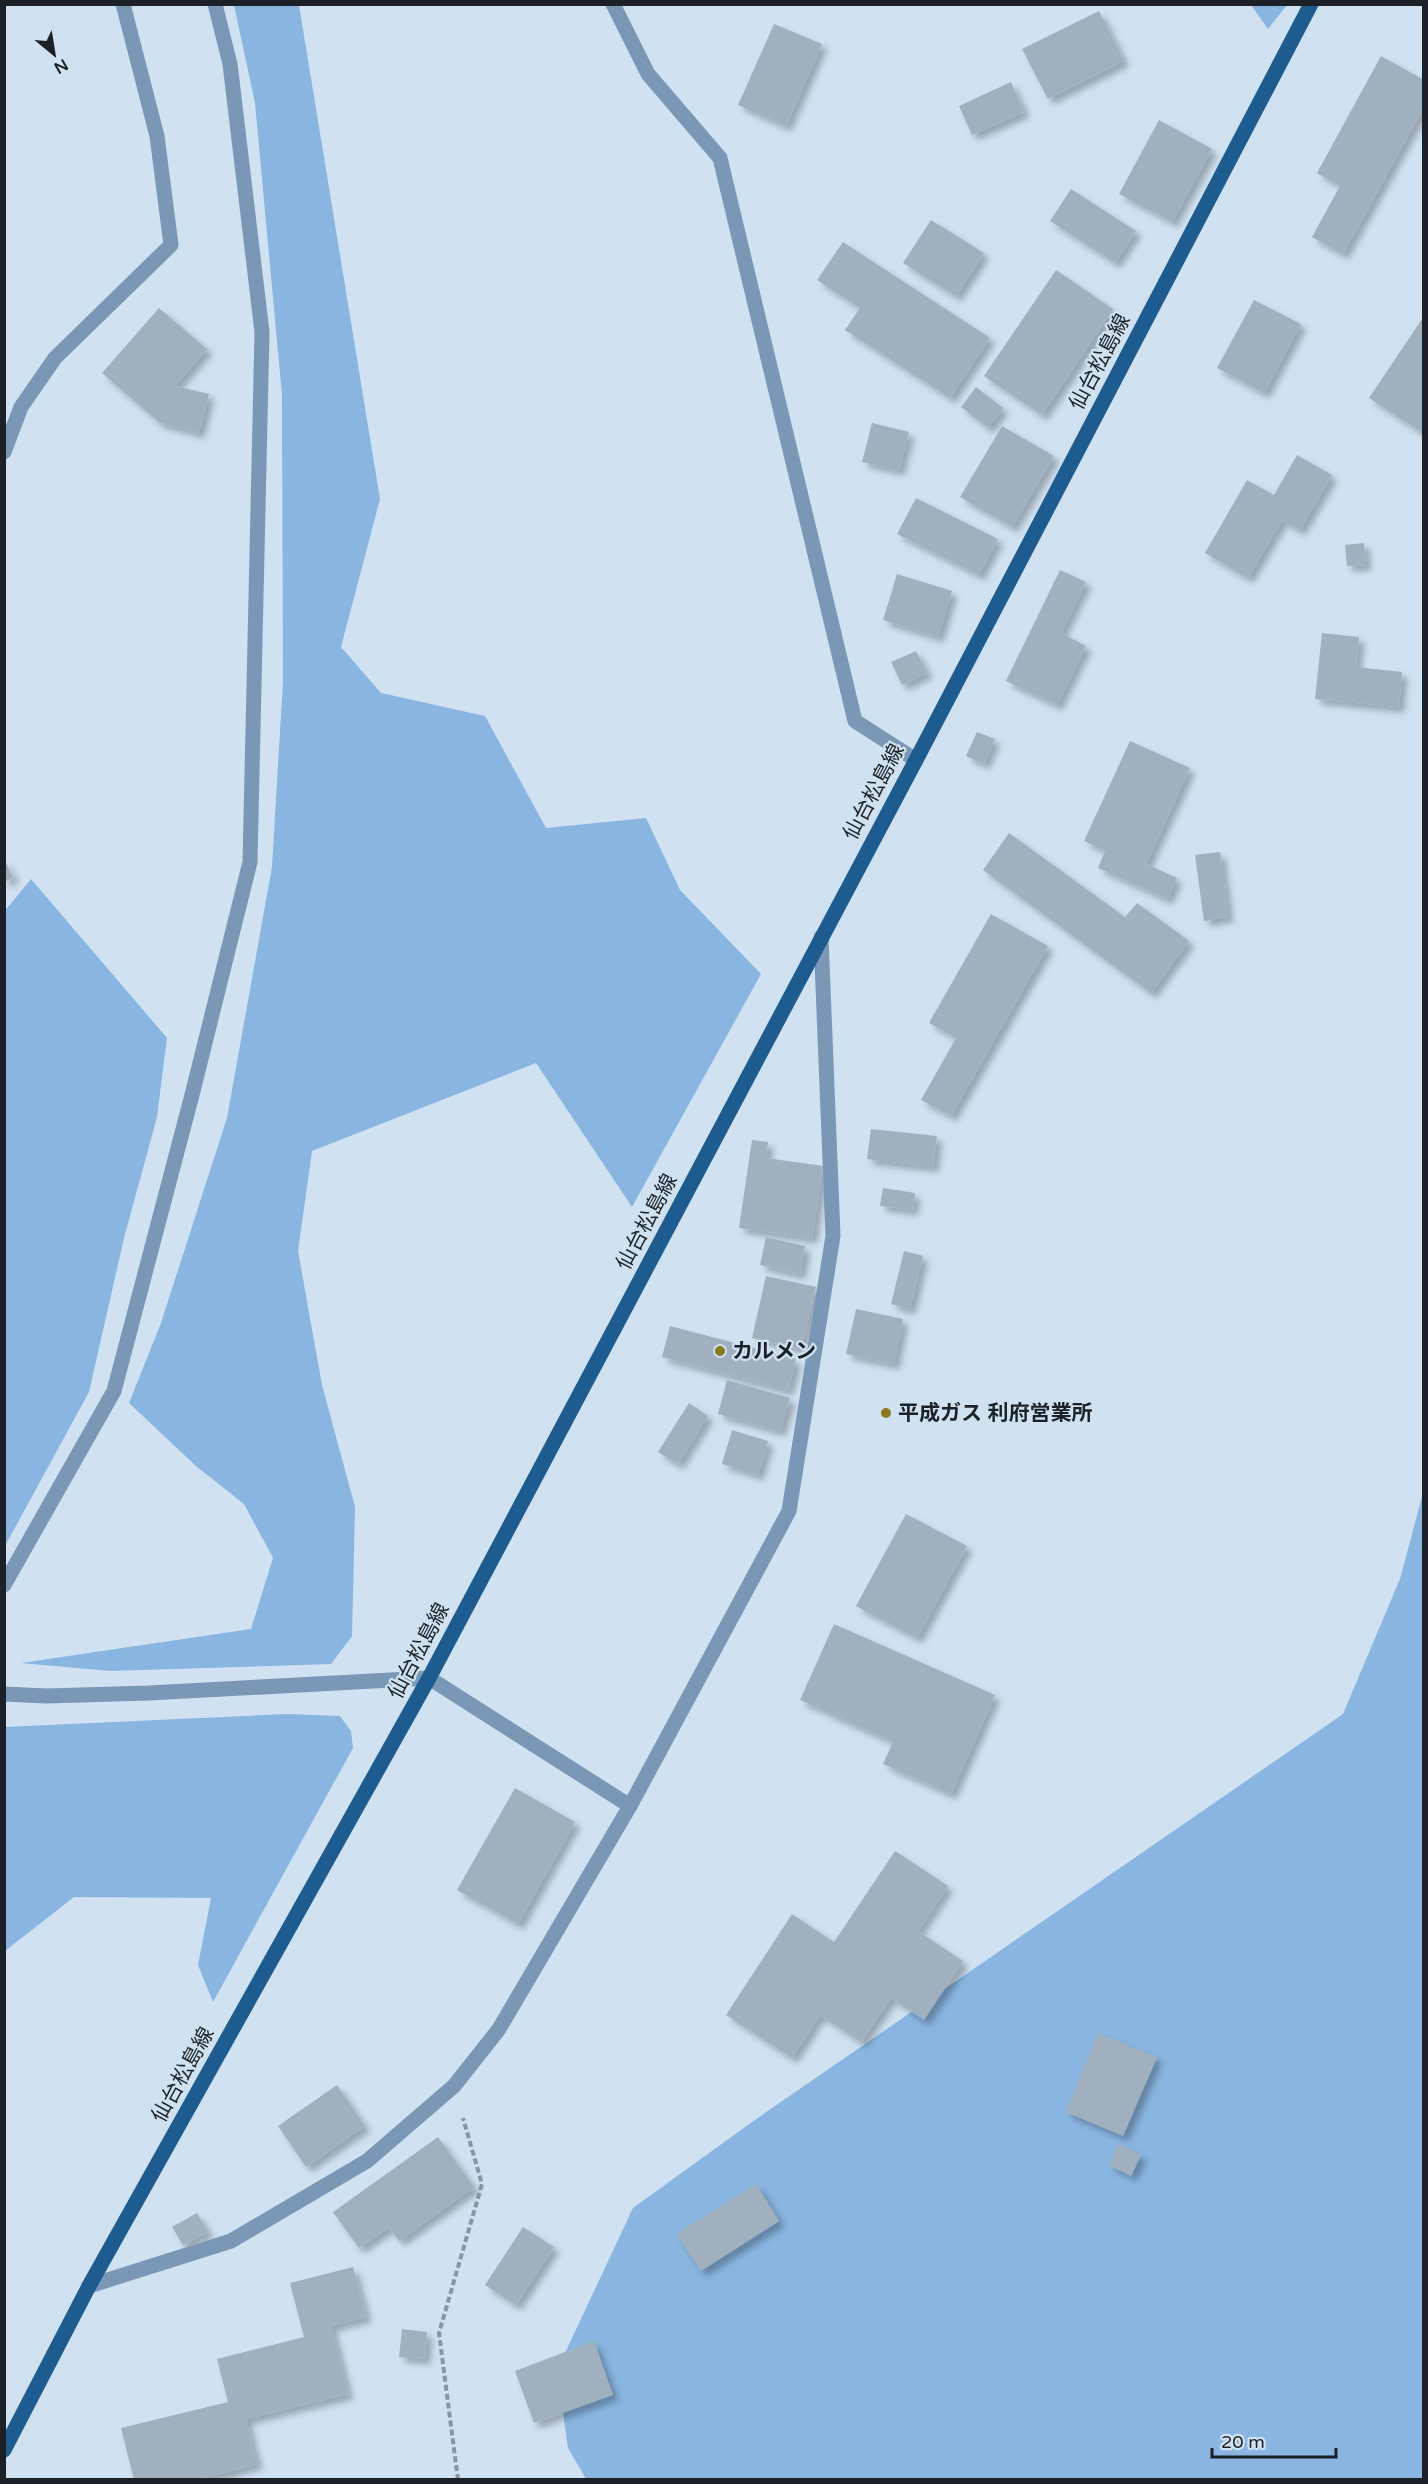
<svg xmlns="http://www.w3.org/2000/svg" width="1428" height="2484" font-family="'Varela Round','Noto Sans JP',sans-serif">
	<defs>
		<filter id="shadow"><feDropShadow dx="5.5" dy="5.5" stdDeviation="3" flood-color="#0004"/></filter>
	</defs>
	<rect width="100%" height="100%" fill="#d0e1f1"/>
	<g fill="#89b5e0">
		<polygon points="234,5 299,5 380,499 341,647 381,693 485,716 546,828 646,818 680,890 761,974 632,1207 536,1063 312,1151 298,1251 322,1385 355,1507 352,1636 331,1664 110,1671 21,1663 251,1629 273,1558 244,1504 196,1466 129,1403 161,1323 227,1118 272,867 283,681 282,395 255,103"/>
		<polygon points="1251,5 1287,5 1268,29"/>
		<polygon points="31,879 167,1038 157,1117 124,1238 89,1392 5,1546 4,912"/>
		<polygon points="1423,1493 1423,2479 586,2479 568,2448 557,2370 633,2208 752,2122 1343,1714 1400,1579"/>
		<polygon points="287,1714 340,1716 351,1731 353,1748 213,2002 198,1965 211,1898 74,1897 5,1951 5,1727"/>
	</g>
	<g fill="#a0b0bf" filter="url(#shadow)">
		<polygon points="1099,11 1124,61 1048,99 1022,49"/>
		<polygon points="774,24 822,44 786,126 738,105"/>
		<polygon points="1381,56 1424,80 1424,107 1343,254 1312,237 1340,186 1317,173"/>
		<polygon points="1011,82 1024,112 972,135 959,106"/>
		<polygon points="1159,120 1212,149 1172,222 1119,194"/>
		<polygon points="1071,189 1136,231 1115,263 1050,221"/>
		<polygon points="931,220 984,253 956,296 903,263"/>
		<polygon points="843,242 990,338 950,398 845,330 860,308 817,280"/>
		<polygon points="1056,270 1113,309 1042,415 984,376"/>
		<polygon points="1254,300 1301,324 1264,393 1217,368"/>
		<polygon points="159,308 207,349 175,386 209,394 199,433 160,423 102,373"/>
		<polygon points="1424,316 1424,434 1369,398"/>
		<polygon points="976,387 1003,408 988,428 961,407"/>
		<polygon points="872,423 909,432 899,470 862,462"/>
		<polygon points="1002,426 1054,456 1012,527 960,497"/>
		<polygon points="1297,455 1332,475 1300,530 1282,520 1248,578 1205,553 1247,480 1274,495"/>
		<polygon points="916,498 998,539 979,575 897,534"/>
		<polygon points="1364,543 1366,565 1347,566 1345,545"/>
		<polygon points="1060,570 1086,582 1061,633 1086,646 1057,705 1006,681"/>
		<polygon points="897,574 952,591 938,637 883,620"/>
		<polygon points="1322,633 1359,637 1356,667 1402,672 1399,707 1315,699"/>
		<polygon points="916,651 927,673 902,685 891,662"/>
		<polygon points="977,732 995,739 984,764 966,756"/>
		<polygon points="1130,741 1190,768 1146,864 1177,878 1167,899 1098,868 1105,851 1084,841"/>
		<polygon points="1009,833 1125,917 1137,903 1189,941 1151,993 983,870"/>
		<polygon points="1220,852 1228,917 1204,921 1195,855"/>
		<polygon points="4,858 13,878 4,882"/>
		<polygon points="991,914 1048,946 951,1116 921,1100 956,1038 929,1023"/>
		<polygon points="871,1129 937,1136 933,1167 867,1159"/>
		<polygon points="752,1140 768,1142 766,1158 823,1166 812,1238 739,1228"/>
		<polygon points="883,1188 915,1193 913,1210 880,1206"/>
		<polygon points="766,1237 805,1246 800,1274 760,1265"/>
		<polygon points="904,1251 923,1256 910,1309 891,1304"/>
		<polygon points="766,1276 816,1287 801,1349 752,1338"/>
		<polygon points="856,1309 903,1319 894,1364 846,1354"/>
		<polygon points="670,1326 796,1359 788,1390 662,1357"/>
		<polygon points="727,1380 790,1398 780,1431 718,1414"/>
		<polygon points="689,1403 708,1416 678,1464 658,1452"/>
		<polygon points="732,1430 768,1441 758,1475 722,1464"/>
		<polygon points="906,1514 967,1546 917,1638 856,1606"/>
		<polygon points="834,1624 995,1695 951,1794 883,1764 893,1742 800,1700"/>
		<polygon points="515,1788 575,1822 518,1924 457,1890"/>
		<polygon points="895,1851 948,1886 918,1931 963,1961 924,2020 891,1998 861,2042 820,2015 792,2058 726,2015 792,1914 834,1942"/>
		<polygon points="1098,2033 1157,2057 1123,2136 1066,2112"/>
		<polygon points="337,2085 365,2126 306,2167 278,2126"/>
		<polygon points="438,2137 474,2187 399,2241 389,2227 359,2248 333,2212"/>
		<polygon points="1119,2144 1141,2155 1131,2176 1109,2165"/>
		<polygon points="756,2184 779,2221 701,2271 676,2234"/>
		<polygon points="197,2213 208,2232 183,2245 172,2227"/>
		<polygon points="523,2227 554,2247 516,2305 485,2285"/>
		<polygon points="353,2267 366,2317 331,2326 348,2394 246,2419 257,2464 197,2480 134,2480 121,2428 228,2402 217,2359 304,2337 290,2283"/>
		<polygon points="402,2329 427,2332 425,2359 399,2357"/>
		<polygon points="594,2341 613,2395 534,2423 515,2371"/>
	</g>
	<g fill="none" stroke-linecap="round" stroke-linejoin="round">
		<polyline stroke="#8996a2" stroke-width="4" stroke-dasharray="6 3" stroke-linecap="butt" points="458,2480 439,2333 482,2184 463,2118"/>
		<g stroke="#7a98b5" stroke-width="15">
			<polyline points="613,4 648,74 720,158 855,721 916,760"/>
			<polyline points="4,452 21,407 55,358 171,245 157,136 123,4"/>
			<polyline points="4,1585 114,1391 192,1095 250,862 262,332 230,64 215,4"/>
			<polyline points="429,1678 630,1806"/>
			<polyline points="89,2286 231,2241 367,2161 454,2086 499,2029 630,1806 789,1511 833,1236 821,937"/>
		</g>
		<polyline stroke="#7a98b5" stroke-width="15" points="4,1694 46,1696 149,1693 429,1678"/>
		<polyline stroke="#1e5b8e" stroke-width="15" points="4,2450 89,2286 429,1678 916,760 1311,4"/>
	</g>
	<g fill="#8a791f" stroke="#d0e1f1" stroke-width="2">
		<circle cx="720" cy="1351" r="6"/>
		<circle cx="886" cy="1413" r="6"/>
	</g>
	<g text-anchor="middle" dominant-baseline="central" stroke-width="4.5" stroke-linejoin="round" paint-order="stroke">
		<g font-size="21" fill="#1b2127" stroke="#d0e1f1">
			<text transform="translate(1100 362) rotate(-62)">仙台松島線</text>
			<text transform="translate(874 792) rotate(-62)">仙台松島線</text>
			<text transform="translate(647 1222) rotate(-62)">仙台松島線</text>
			<text transform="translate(419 1651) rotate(-62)">仙台松島線</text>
			<text transform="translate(183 2075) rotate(-61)">仙台松島線</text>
		</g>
		<g font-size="21" font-weight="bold" fill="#1b2127" stroke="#d0e1f1" text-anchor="start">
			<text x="732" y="1351">カルメン</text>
			<text x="898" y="1413">平成ガス 利府営業所</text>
		</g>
	</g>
	<rect width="1428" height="2484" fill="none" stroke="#1b2127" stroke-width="12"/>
	<g transform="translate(54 54) rotate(150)" stroke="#d0e1f1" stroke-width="4.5" paint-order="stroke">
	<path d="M0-4.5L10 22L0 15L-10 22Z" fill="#1b2127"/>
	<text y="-9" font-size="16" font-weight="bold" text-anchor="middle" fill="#1b2127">N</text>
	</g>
	<path d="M1212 2448v9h124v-9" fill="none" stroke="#1b2127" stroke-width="3"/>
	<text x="1221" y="2448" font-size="18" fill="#1b2127" stroke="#d0e1f1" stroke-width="4.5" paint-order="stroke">20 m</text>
</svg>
